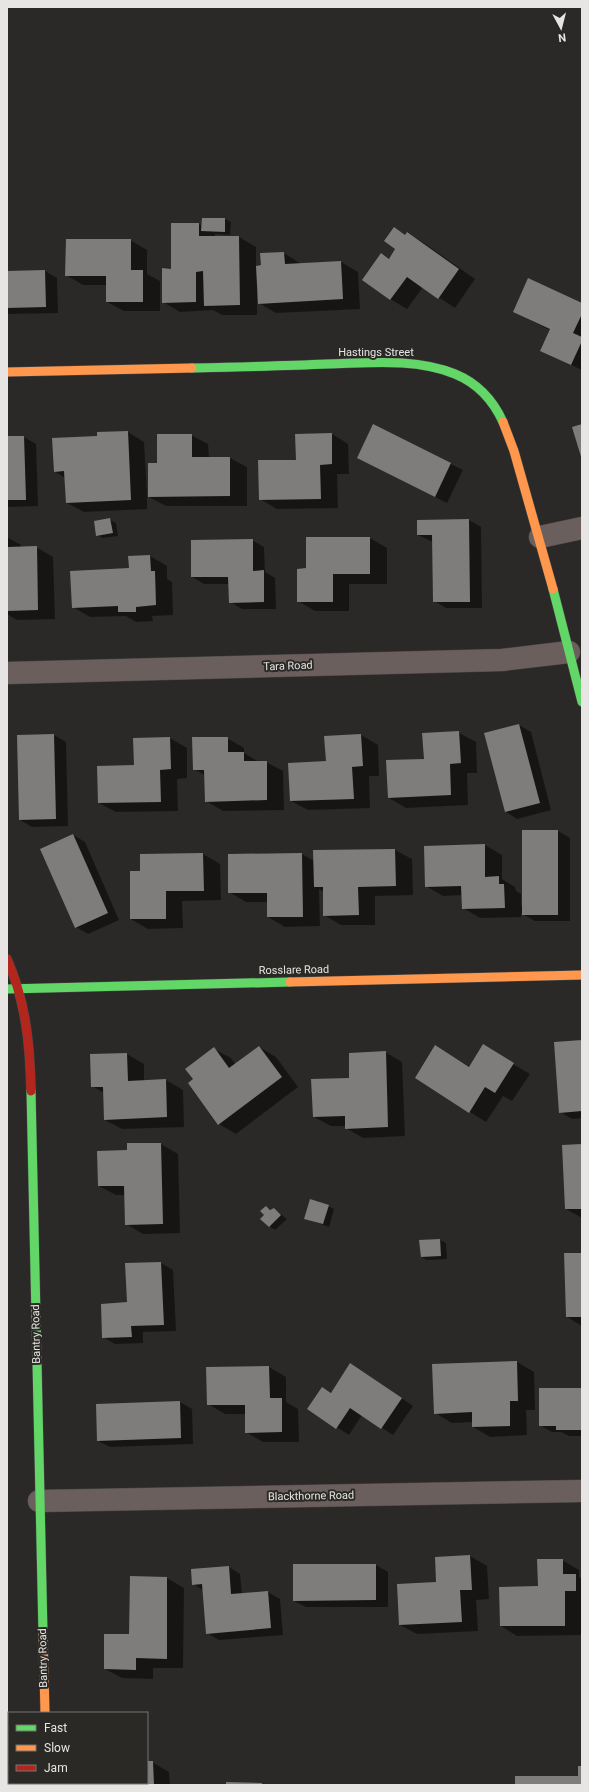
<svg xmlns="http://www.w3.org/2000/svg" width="589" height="1792" font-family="Roboto,sans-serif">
	<rect width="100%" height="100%" fill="#2a2927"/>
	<g fill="#0007">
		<polygon points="225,219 231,222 230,235 215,234 215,237 239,237 256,247 256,267 262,266 261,254 284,253 301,264 341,262 358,272 360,309 276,313 259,303 259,292 257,292 257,315 222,315 213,310 180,312 163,302 172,270 198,224 203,226"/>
		<polygon points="394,229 406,235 407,233 424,243 475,279 455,308 423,287 407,309 390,299 382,254 390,259 397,249"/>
		<polygon points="130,240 147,250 147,274 160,281 160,311 124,311 107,302 107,285 83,285 66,275"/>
		<polygon points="45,271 57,278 58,313 7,314 7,272"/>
		<polygon points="582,304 582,370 541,350 550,330 514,312"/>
		<polygon points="374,426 463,470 447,503 358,458"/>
		<polygon points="128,432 144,442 147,496 149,496 158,464 191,435 208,444 209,458 230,458 247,467 247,506 166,506 147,496 147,509 84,512 67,503 65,478 54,471 98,437"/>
		<polygon points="332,434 348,444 349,474 337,474 338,508 277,509 260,499 297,461"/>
		<polygon points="7,437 24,437 36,444 38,506 7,507"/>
		<polygon points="110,520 116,523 118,536 103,538 97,535"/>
		<polygon points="469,520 481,527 482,608 446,608 434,601 433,542 418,535 418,521"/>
		<polygon points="7,537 21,545 21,547 36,547 53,557 55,619 17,620 7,614"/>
		<polygon points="370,538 387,548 387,584 349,584 349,611 315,611 298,601 307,569"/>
		<polygon points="252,540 264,547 265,572 275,578 276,609 242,609 230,602 229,584 204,584 192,577"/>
		<polygon points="150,556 167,566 167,579 172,582 173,615 152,616 153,621 136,622 126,616 90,617 73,607"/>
		<polygon points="519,725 531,732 551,810 517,819 506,812"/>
		<polygon points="459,733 476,742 477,773 467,773 468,805 406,808 389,798 425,759"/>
		<polygon points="54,735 66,742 68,826 32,827 20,820 18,736"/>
		<polygon points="361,735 378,745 379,776 369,776 370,808 308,810 291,801 327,762"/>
		<polygon points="170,738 187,748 187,778 177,779 178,811 116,812 99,803 135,766"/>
		<polygon points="227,738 244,748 244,753 259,762 266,762 283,771 284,810 223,811 206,801 206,776 194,769"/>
		<polygon points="558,831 570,838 570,921 535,921 521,913 521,917 480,918 463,908 463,895 443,896 426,886 485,845 502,855 502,879 515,887 516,891 521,894 521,906 523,905"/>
		<polygon points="73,835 85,842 119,920 88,934 76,927"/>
		<polygon points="395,850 412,859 413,895 375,896 375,925 341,925 324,915 324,892 319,889 320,926 285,927 268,917 268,902 246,902 229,892 302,854 314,861"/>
		<polygon points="203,854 220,864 221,900 182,901 183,928 148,929 131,919 141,872 141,855"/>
		<polygon points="582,1041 582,1118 572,1119 560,1112"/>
		<polygon points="259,1047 276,1057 298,1087 236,1134 219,1124 194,1079 214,1049 231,1058 236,1065"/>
		<polygon points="436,1047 470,1067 499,1056 530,1074 512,1101 503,1096 486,1122 470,1112"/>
		<polygon points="385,1052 402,1062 405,1136 363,1138 346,1128 346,1126 331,1126 314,1117 350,1079"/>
		<polygon points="127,1054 144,1064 144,1081 166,1080 183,1090 184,1127 122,1129 105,1120 104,1093 92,1086"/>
		<polygon points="161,1144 178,1154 180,1233 143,1234 126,1224 125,1195 116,1195 99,1186 128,1151"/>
		<polygon points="582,1145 582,1218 566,1209"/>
		<polygon points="328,1206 334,1209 329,1227 305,1218"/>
		<polygon points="266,1207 272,1210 274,1209 287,1219 275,1230 269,1226 265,1215"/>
		<polygon points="440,1240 446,1243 447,1259 427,1260 421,1257"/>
		<polygon points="582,1254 582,1326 567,1317"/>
		<polygon points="161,1263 173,1270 176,1331 143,1332 143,1343 115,1344 103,1337"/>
		<polygon points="517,1362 534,1372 535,1410 526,1410 527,1435 490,1437 473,1427 473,1422 452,1423 435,1413"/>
		<polygon points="269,1367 286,1377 286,1402 298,1409 299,1442 263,1442 246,1432 246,1414 225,1414 208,1404"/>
		<polygon points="363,1372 413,1406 393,1435 362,1415 349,1435 308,1409 323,1388 332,1393"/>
		<polygon points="582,1389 582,1436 569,1436 561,1432 552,1432 540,1425"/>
		<polygon points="180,1402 192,1409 193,1444 110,1447 98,1441"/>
		<polygon points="470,1556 487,1566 489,1599 476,1600 478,1631 417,1634 400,1625 437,1583"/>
		<polygon points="562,1560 579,1570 579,1577 582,1579 582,1635 517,1636 501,1626 539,1587"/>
		<polygon points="376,1565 388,1572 388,1607 306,1607 294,1601"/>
		<polygon points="229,1567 240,1574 242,1594 268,1592 280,1599 283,1635 219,1640 207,1633 204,1591 193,1584"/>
		<polygon points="167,1578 184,1588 183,1668 153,1668 153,1679 122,1678 105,1669 130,1635"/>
		<polygon points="147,1762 152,1762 169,1772 170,1785 120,1785 120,1783 147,1783"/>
	</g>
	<g fill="#7e7d7c">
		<polygon points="202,218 225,218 225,232 201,231"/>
		<polygon points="171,223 199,223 199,236 239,236 240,305 204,306 203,271 196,272 196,302 162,303 162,268 171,269"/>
		<polygon points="394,227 405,235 407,232 459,269 438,299 407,277 390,300 362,280 381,253 389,259 395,249 384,241"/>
		<polygon points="66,239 131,239 131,270 143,270 143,302 106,302 106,276 65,276"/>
		<polygon points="284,252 285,264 341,261 343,299 258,304 256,266 261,265 260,253"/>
		<polygon points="45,270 46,307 7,308 7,271"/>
		<polygon points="528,278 582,303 582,314 573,333 582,337 582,341 571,365 540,351 550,329 513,312"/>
		<polygon points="373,424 451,463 435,497 357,458"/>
		<polygon points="582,424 582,460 572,427"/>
		<polygon points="128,431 131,500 66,503 64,471 54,472 52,438 97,436 97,432"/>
		<polygon points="332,433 332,464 320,465 321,499 259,500 258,460 296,460 295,434"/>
		<polygon points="157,434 192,434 192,457 230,457 230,496 148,497 148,463 157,463"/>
		<polygon points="7,436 24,436 26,500 7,500"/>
		<polygon points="110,518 113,533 96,536 94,521"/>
		<polygon points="469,519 470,602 433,602 432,535 417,535 417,520"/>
		<polygon points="306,537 370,537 370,574 333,574 333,602 297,602 297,569 306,568"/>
		<polygon points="253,539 253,571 264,570 264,602 229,603 228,577 191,577 191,540"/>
		<polygon points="37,546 38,610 7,611 7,547"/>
		<polygon points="150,555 151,571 155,571 156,605 136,607 136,612 118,612 118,606 72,608 70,571 129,568 128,556"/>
		<polygon points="519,724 540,803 505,812 484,733"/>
		<polygon points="459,731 461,763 450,764 451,795 388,798 386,760 424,759 422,733"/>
		<polygon points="54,734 56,819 19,820 17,735"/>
		<polygon points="361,734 363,766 352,767 354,799 290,801 288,763 326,761 324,736"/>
		<polygon points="170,737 171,769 160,770 161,802 98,803 97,766 134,765 133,738"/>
		<polygon points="192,737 228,737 228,752 244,752 244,761 267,761 267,800 205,802 204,770 193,770"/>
		<rect x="522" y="830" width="36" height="85"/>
		<polygon points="73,834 108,913 75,928 40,849"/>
		<polygon points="485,844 485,877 499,876 499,884 504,884 505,908 462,909 461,886 425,887 424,846"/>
		<polygon points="395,849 396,886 358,887 359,915 323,916 323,887 314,887 313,850"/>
		<polygon points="203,853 204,891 166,891 166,919 130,919 130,871 140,871 140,854"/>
		<polygon points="302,853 303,917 267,917 267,893 228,893 228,854"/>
		<polygon points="582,1040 582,1111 559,1113 554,1042"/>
		<polygon points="483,1044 514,1063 495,1093 485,1087 469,1113 415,1078 435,1045 469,1067"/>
		<polygon points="259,1046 282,1077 218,1125 188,1083 193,1079 185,1069 214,1047 229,1068"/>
		<polygon points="386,1051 388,1127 345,1129 345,1116 313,1117 311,1079 349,1078 349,1053"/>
		<polygon points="127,1053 128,1081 166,1079 167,1117 104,1120 103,1087 91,1087 90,1054"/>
		<polygon points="127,1143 161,1143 163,1224 125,1225 124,1186 98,1186 97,1151 127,1150"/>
		<polygon points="582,1144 582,1209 565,1209 562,1145"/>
		<polygon points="310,1199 329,1205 323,1224 304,1219"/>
		<polygon points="266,1206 270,1210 274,1208 281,1215 269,1227 260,1219 264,1215 260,1211"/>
		<polygon points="440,1239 441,1256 421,1257 419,1240"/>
		<polygon points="564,1253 582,1253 582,1317 566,1317"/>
		<polygon points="161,1262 164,1325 131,1326 132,1337 102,1338 101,1304 127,1302 125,1263"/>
		<polygon points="517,1361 518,1401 510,1401 510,1426 472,1427 472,1412 434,1414 432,1364"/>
		<polygon points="350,1363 402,1398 381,1429 350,1408 336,1429 307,1409 322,1387 331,1393"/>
		<polygon points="269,1366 270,1398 282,1398 282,1432 245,1433 245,1405 207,1405 206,1367"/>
		<polygon points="539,1388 582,1388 582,1430 556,1430 556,1426 539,1426"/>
		<polygon points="180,1401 181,1438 97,1441 96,1404"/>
		<polygon points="470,1555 472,1590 460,1590 462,1622 399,1625 397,1584 436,1582 435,1557"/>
		<polygon points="537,1559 563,1559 563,1574 576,1574 576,1591 565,1591 565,1626 500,1626 499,1587 538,1586"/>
		<polygon points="293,1564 376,1564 376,1600 293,1601"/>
		<polygon points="229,1566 231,1594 268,1591 271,1628 206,1634 202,1584 192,1585 191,1569"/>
		<polygon points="130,1576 167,1577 167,1659 136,1658 136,1670 104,1669 104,1634 129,1634"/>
		<polygon points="147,1761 153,1761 154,1785 119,1785 119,1783 147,1783"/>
		<polygon points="578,1766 582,1766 582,1785 515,1785 515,1776 578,1776"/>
		<polygon points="226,1782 262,1783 262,1785 226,1785"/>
	</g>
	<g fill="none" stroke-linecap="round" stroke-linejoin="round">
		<g stroke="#474746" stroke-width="23">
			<g id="street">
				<polyline points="540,537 582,528"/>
				<polyline points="7,673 502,660 569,652"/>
				<polyline points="39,1501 582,1491"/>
				<polyline points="46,1783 46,1785"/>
			</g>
		</g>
		<g stroke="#474746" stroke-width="10">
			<g id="fast">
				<path d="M192 368C237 367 283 366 328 364 370 363 415 358 455 374 477 383 493 400 503 422"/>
				<polyline points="553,589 582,702"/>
				<polyline points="7,989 290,982"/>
				<polyline points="31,1091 43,1633"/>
			</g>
		</g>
		<g stroke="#474746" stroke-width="10">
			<g id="slow">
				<polyline points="7,372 192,368"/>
				<polyline points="503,422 514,451 553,589"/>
				<polyline points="290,982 582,975"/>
				<polyline points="43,1633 45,1713"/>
			</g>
		</g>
		<g stroke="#474746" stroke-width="10">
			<path id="jam" d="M7 959C26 1002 30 1045 31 1091"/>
		</g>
		<use href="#street" stroke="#6b5f5d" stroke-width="22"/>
		<use href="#fast" stroke="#63d668" stroke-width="9"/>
		<use href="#slow" stroke="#ff974d" stroke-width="9"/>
		<use href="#jam" stroke="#b3261e" stroke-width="9"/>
	</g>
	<g text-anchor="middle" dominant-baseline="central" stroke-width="4" stroke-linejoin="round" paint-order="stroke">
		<g font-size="11" fill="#e7e5e4" stroke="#2b2926">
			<text x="376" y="352">Hastings Street</text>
			<text transform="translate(288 666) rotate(-2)">Tara Road</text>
			<text transform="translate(294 970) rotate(-1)">Rosslare Road</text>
			<text transform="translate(36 1334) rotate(-91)">Bantry Road</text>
			<text transform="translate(311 1496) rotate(-1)">Blackthorne Road</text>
			<text transform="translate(43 1658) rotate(-91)">Bantry Road</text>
		</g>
	</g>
	<rect width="589" height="1792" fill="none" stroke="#e7e5e4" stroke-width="16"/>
	<rect x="8" y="1712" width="140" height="72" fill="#2b2926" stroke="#767472"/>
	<rect x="16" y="1725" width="20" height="6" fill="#63d668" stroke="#767472"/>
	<text x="44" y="1732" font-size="12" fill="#e7e5e4">Fast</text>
	<rect x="16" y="1745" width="20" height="6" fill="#ff974d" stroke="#767472"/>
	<text x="44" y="1752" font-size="12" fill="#e7e5e4">Slow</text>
	<rect x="16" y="1765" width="20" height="6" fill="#b3261e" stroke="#767472"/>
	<text x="44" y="1772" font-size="12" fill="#e7e5e4">Jam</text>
	<g transform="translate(561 28) rotate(173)" stroke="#2b2926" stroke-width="3" paint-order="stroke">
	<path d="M0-3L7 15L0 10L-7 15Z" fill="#e7e5e4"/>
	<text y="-6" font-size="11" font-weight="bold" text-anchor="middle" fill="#e7e5e4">N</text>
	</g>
</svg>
